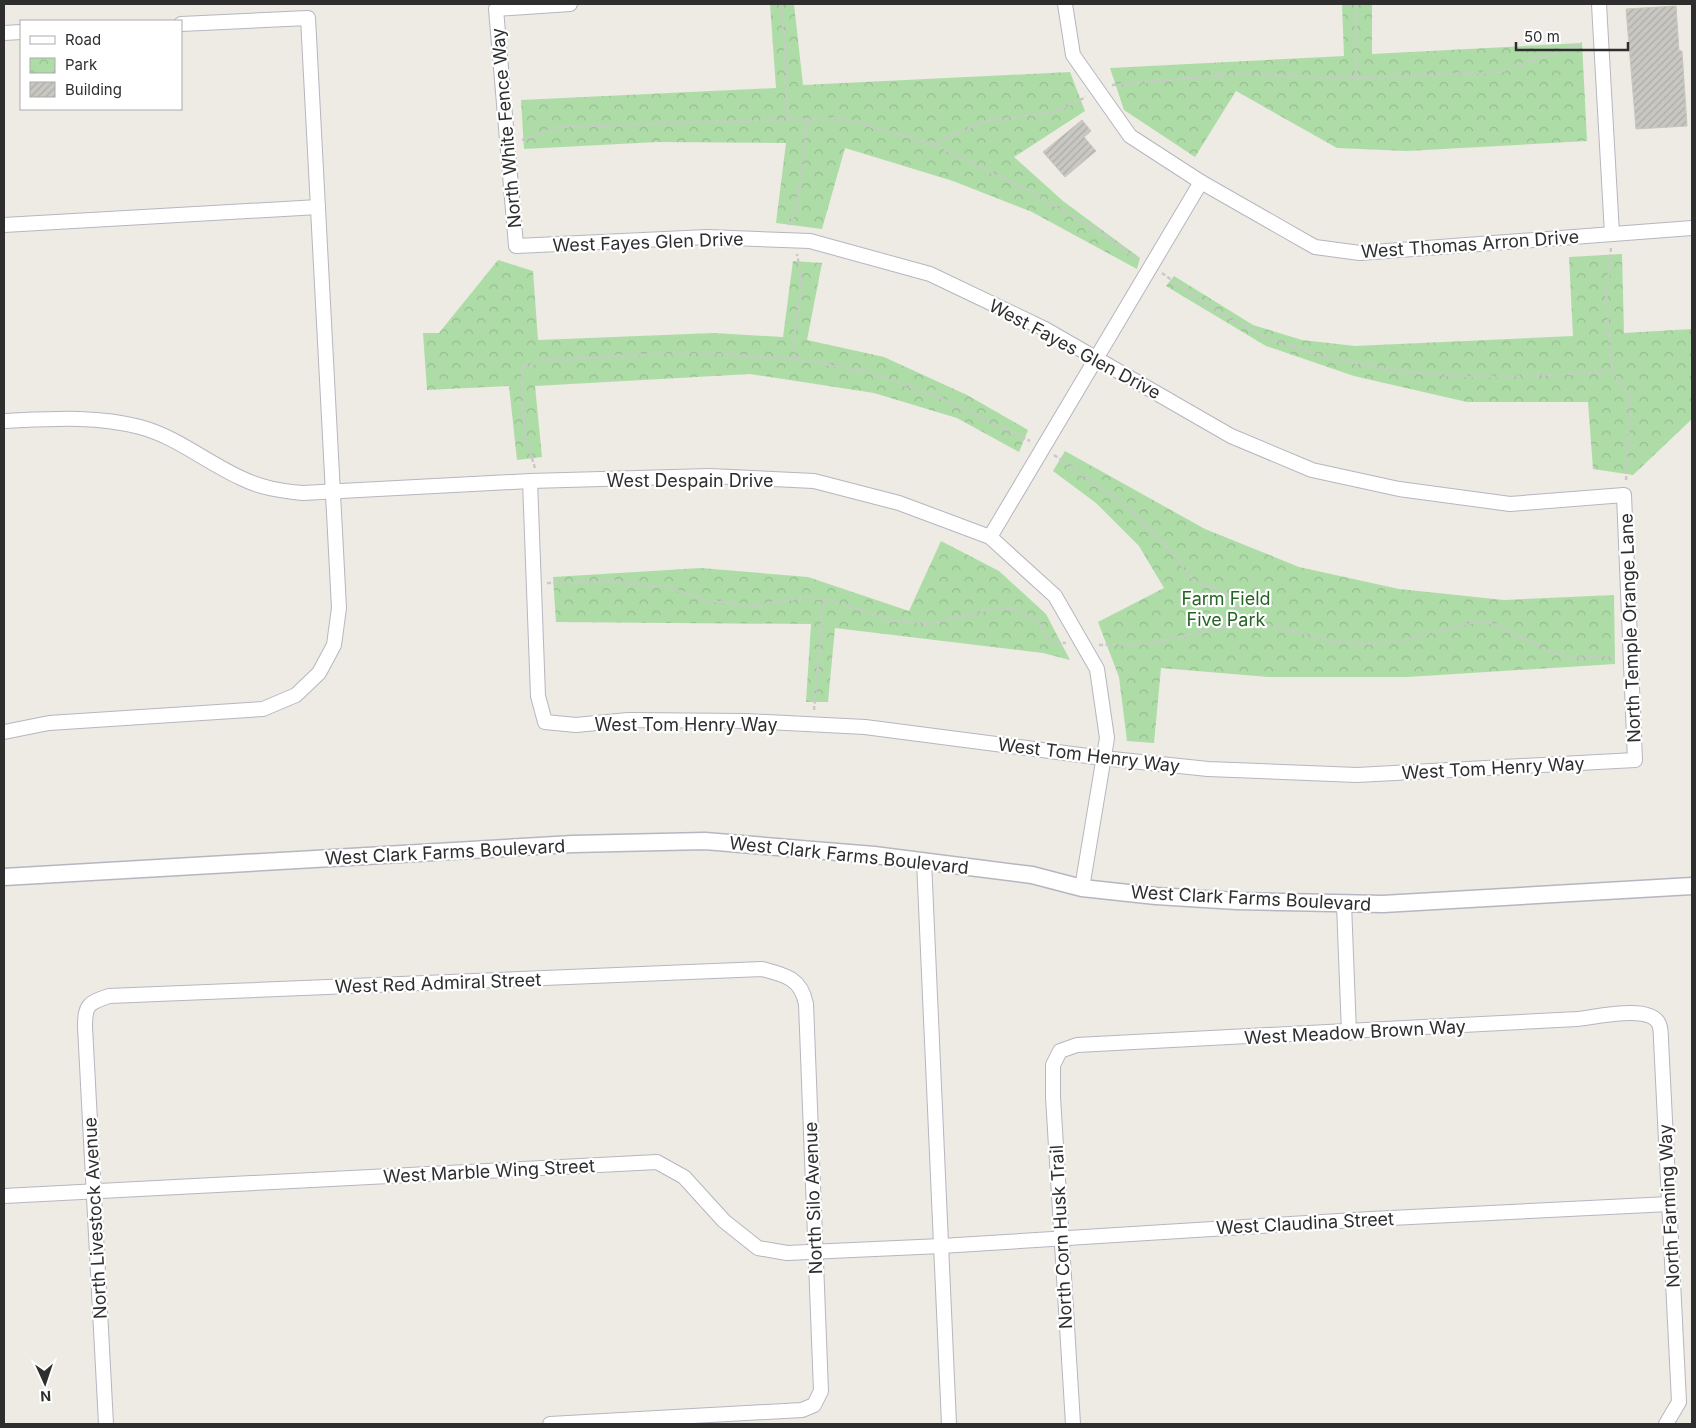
<svg xmlns="http://www.w3.org/2000/svg" width="1696" height="1428" font-family="Inter,sans-serif">
	<defs>
		<pattern id="park-crowns" width="20" height="18" patternUnits="userSpaceOnUse" patternTransform="scale(1.25)"><rect width="20" height="18" fill="#aedca7"/><path d="M2 6a3 3 0 1 1 6 0M12 15a3 3 0 1 1 6 0" fill="none" stroke="#96bd90"/></pattern>
		<pattern id="building-hatch" width="6" height="6" patternUnits="userSpaceOnUse" patternTransform="scale(1.25)"><rect width="6" height="6" fill="#c9c7c1"/><path d="M-1 1l2-2M0 6l6-6M5 7l2-2" fill="none" stroke="#adaba6"/></pattern>
	</defs>
	<rect width="100%" height="100%" fill="#edebe3"/>
	<g fill="url(#park-crowns)">
		<polygon points="770,4 794,4 803,85 1070,72 1085,111 1014,157 1063,201 1140,258 1137,269 1032,212 953,181 845,148 822,229 776,223 786,143 657,142 524,149 521,100 776,88"/>
		<polygon points="1342,4 1372,4 1372,54 1582,43 1587,141 1407,151 1337,148 1236,91 1195,157 1124,110 1110,68 1344,56"/>
		<polygon points="1622,254 1624,333 1692,329 1692,419 1633,475 1593,469 1588,402 1467,402 1354,376 1266,346 1166,286 1174,276 1253,325 1302,340 1355,346 1573,336 1569,257"/>
		<polygon points="498,260 533,271 538,340 714,333 783,337 793,261 822,263 807,340 884,357 967,395 1028,430 1019,452 957,418 874,393 750,374 535,386 542,457 517,460 509,386 427,390 423,333 439,333"/>
		<polygon points="1065,451 1205,529 1299,567 1399,589 1504,600 1614,595 1615,664 1407,677 1268,677 1161,668 1154,743 1127,741 1119,677 1098,622 1164,588 1139,546 1096,503 1053,471"/>
		<polygon points="941,541 999,571 1046,614 1070,660 1043,653 835,628 828,702 806,702 811,624 556,622 553,577 701,568 808,577 909,611"/>
	</g>
	<g fill="url(#building-hatch)" stroke="#c9c7bc">
		<polygon points="1676,6 1679,51 1682,51 1687,126 1636,129 1626,9"/>
		<polygon points="1082,120 1091,131 1084,137 1096,151 1065,177 1043,152"/>
	</g>
	<g fill="none" stroke-linecap="round" stroke-linejoin="round">
		<g stroke="#b6b6c0" stroke-width="16">
			<g id="minor">
				<polyline points="1065,4 1073,55 1130,136 1201,182 1315,247 1360,253 1692,228"/>
				<polyline points="1599,4 1612,234"/>
				<polyline points="4,33 21,32"/>
				<polyline points="4,225 318,207"/>
				<path d="M4 421C49 419 95 415 140 427 177 437 206 462 241 478 261 488 281 491 303 493L530 481 709 476 814 481 899 503 990 537 1055 596 1097 669 1107 738 1082 888"/>
				<polyline points="530,481 538,696 545,722 576,725 628,720 746,721 865,727 1103,758 1208,769 1357,775 1635,760 1624,495 1510,504 1399,489 1312,470 1231,436 1045,329 930,274 810,241 707,237 516,246 496,9 570,4"/>
				<polyline points="990,537 1201,182"/>
				<polyline points="4,732 49,723 263,709 296,695 319,673 334,645 339,608 308,18 181,24"/>
				<polyline points="924,861 949,1424"/>
				<polyline points="1344,904 1349,1033"/>
				<polyline points="4,1196 657,1162 684,1177 724,1221 758,1248 787,1253 941,1246 1371,1219 1669,1204"/>
				<path d="M106 1424 85 1027C85 1005 88 1003 109 996L762 969C785 975 801 978 806 1004L821 1391 814 1405 802 1410 550 1424"/>
				<path d="M1073 1424 1053 1097V1065L1060 1051 1077 1045 1577 1019C1597 1017 1650 1004 1659 1024 1661 1029 1661 1036 1661 1040L1679 1402 1666 1424"/>
			</g>
		</g>
		<g stroke="#b6b6c0" stroke-width="19">
			<polyline id="tertiary" points="4,877 573,844 705,841 874,855 1032,875 1082,888 1156,896 1237,901 1383,904 1692,886"/>
		</g>
		<g stroke="#c9c9c9" stroke-width="2.5" stroke-dasharray="4 2.5" stroke-linecap="butt">
			<polyline points="781,4 785,45 787,120"/>
			<polyline points="1356,4 1356,78"/>
			<polyline points="1112,85 1234,74 1356,78 1500,72 1582,43"/>
			<polyline points="522,140 559,127 841,118 932,144 985,121 1054,112 1086,97"/>
			<path d="M932 144C1003 178 1076 211 1137 260"/>
			<polyline points="789,225 796,210 808,119"/>
			<polyline points="1611,248 1606,301 1612,370 1630,397 1626,481"/>
			<path d="M1162 273C1193 296 1226 318 1261 335 1273 342 1288 345 1301 349 1400 381 1508 381 1612 370"/>
			<polyline points="796,359 794,338 802,282 797,254"/>
			<polyline points="1054,455 1129,508 1174,555 1194,581 1222,591 1235,601 1242,624"/>
			<polyline points="535,468 524,432 522,368 541,361 635,355 715,354 796,359 865,371 941,398 1030,441"/>
			<polyline points="547,583 612,581 667,587 705,600 754,606 801,598 828,599 891,621 930,624 995,608 1017,610 1038,621 1051,642 1066,643"/>
			<polyline points="1099,645 1145,644 1242,624 1275,627 1332,641 1362,644 1396,642 1477,621 1495,624 1552,653 1574,658 1617,656"/>
			<polyline points="814,710 824,599"/>
		</g>
		<use href="#minor" stroke="#fff" stroke-width="14"/>
		<use href="#tertiary" stroke="#fff" stroke-width="16"/>
	</g>
	<g text-anchor="middle" dominant-baseline="central" stroke-width="4.5" stroke-linejoin="round" paint-order="stroke">
		<g font-size="18" fill="#2e2e2e" stroke="#fff">
			<text transform="translate(506 128) rotate(-95)">North White Fence Way</text>
			<text transform="translate(648 242) rotate(-2)">West Fayes Glen Drive</text>
			<text transform="translate(1470 244) rotate(-4)">West Thomas Arron Drive</text>
			<text transform="translate(1075 349) rotate(28)">West Fayes Glen Drive</text>
			<text x="690" y="480">West Despain Drive</text>
			<text transform="translate(1630 628) rotate(-92)">North Temple Orange Lane</text>
			<text x="686" y="724">West Tom Henry Way</text>
			<text transform="translate(1089 755) rotate(7)">West Tom Henry Way</text>
			<text transform="translate(1493 768) rotate(-3)">West Tom Henry Way</text>
			<text transform="translate(445 852) rotate(-3)">West Clark Farms Boulevard</text>
			<text transform="translate(849 855) rotate(6)">West Clark Farms Boulevard</text>
			<text transform="translate(1251 898) rotate(3)">West Clark Farms Boulevard</text>
			<text transform="translate(438 983) rotate(-2)">West Red Admiral Street</text>
			<text transform="translate(1355 1032) rotate(-3)">West Meadow Brown Way</text>
			<text transform="translate(489 1171) rotate(-3)">West Marble Wing Street</text>
			<text transform="translate(813 1198) rotate(-92)">North Silo Avenue</text>
			<text transform="translate(1669 1206) rotate(-93)">North Farming Way</text>
			<text transform="translate(95 1218) rotate(-93)">North Livestock Avenue</text>
			<text transform="translate(1305 1223) rotate(-3)">West Claudina Street</text>
			<text transform="translate(1061 1237) rotate(-93)">North Corn Husk Trail</text>
		</g>
		<g font-size="18" fill="#266425" stroke="#fff">
			<text x="1226" y="598">Farm Field<tspan x="1226" dy="21">Five Park</tspan></text>
		</g>
	</g>
	<rect width="1696" height="1428" fill="none" stroke="#2e2e2e" stroke-width="10"/>
	<rect x="20" y="20" width="162" height="90" fill="#ffffff" stroke="#ababab"/>
	<rect x="30" y="36" width="25" height="8" fill="#ffffff" stroke="#ababab"/>
	<text x="65" y="45" font-size="15" fill="#2e2e2e">Road</text>
	<rect x="30" y="58" width="25" height="15" fill="url(#park-crowns)" stroke="#ababab"/>
	<text x="65" y="70" font-size="15" fill="#2e2e2e">Park</text>
	<rect x="30" y="82" width="25" height="15" fill="url(#building-hatch)" stroke="#ababab"/>
	<text x="65" y="95" font-size="15" fill="#2e2e2e">Building</text>
	<g transform="translate(45 1383) rotate(177)" stroke="#ffffff" stroke-width="4" paint-order="stroke">
	<path d="M0-4L9 19L0 12L-9 19Z" fill="#2e2e2e"/>
	<text y="-8" font-size="14" font-weight="bold" text-anchor="middle" fill="#2e2e2e">N</text>
	</g>
	<path d="M1516 42v8h112v-8" fill="none" stroke="#2e2e2e" stroke-width="2.5"/>
	<text x="1524" y="42" font-size="15" fill="#2e2e2e" stroke="#ffffff" stroke-width="4" paint-order="stroke">50 m</text>
</svg>
